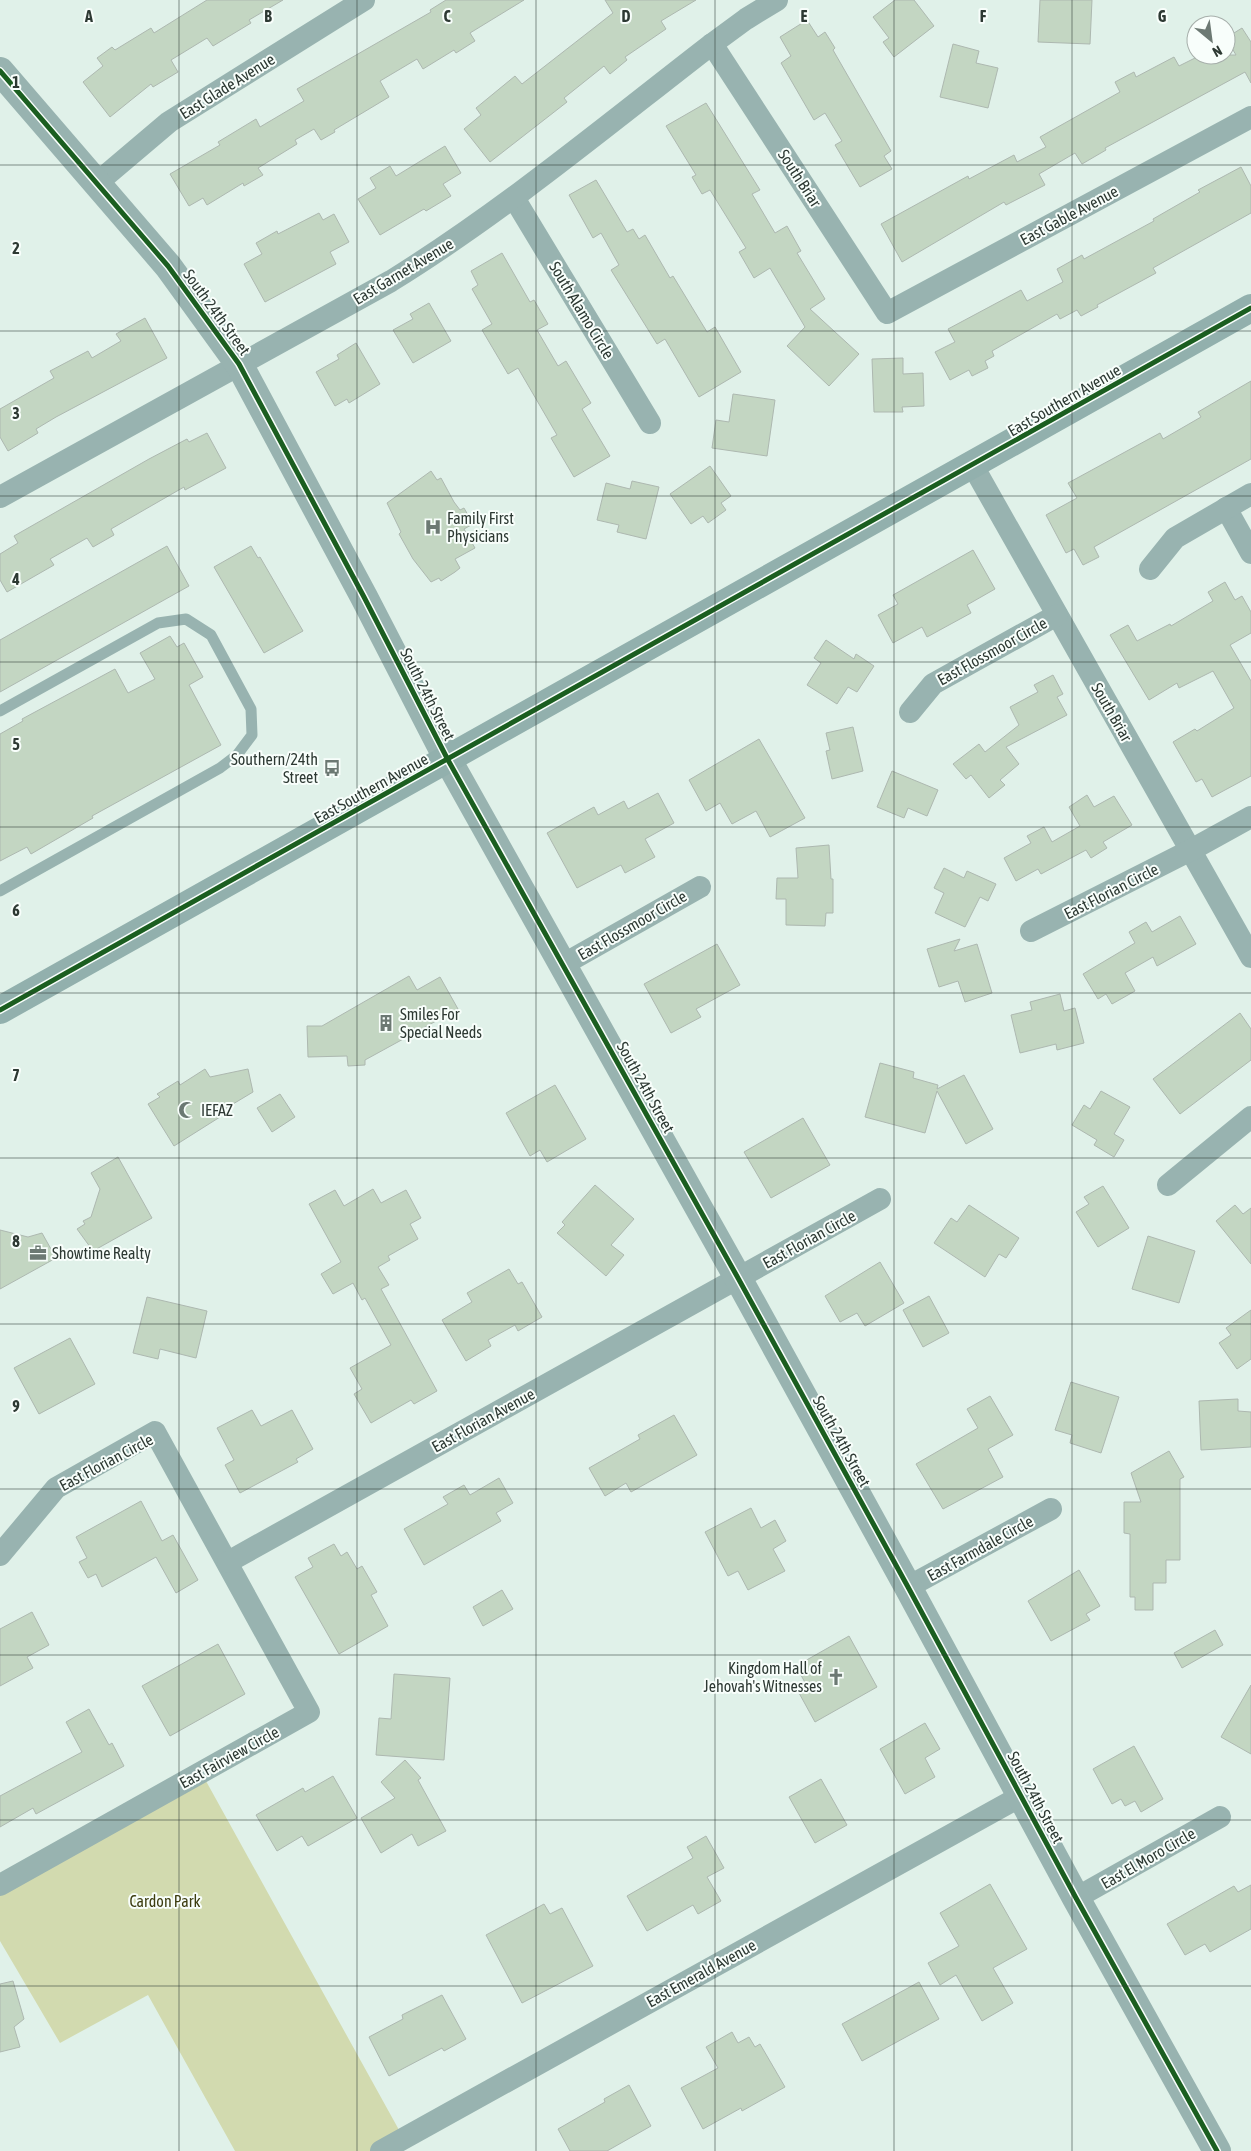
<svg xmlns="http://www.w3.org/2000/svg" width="1251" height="2151" font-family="'Asap Condensed',sans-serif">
	<rect width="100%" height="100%" fill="#e0f1e9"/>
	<polygon fill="#d2daaf" points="201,1772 404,2139 381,2151 235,2151 148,1995 60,2043 0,1941 0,1885"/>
	<g fill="#c3d6c2" stroke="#adb8b0">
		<polygon points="207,0 283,0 249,20 251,23 213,46 207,38 171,60 178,72 153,87 151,84 110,117 83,82 103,66 97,58 112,47 115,50 151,28 154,33"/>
		<polygon points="446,0 524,0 470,33 475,41 456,53 454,50 423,69 417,59 380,81 389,97 334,130 335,132 321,140 314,129 295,140 297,144 258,168 263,175 244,186 243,183 207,205 203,198 189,206 170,174 220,145 218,142 256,119 260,127 304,101 297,89 431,12 430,10"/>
		<polygon points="605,0 696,0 661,21 666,29 625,57 627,60 610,74 604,66 564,98 567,102 490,162 464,129 481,115 476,108 515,76 522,84 613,13"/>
		<polygon points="895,0 914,0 934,26 894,57 883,42 889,38 873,17"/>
		<polygon points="1040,0 1092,0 1090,44 1038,42"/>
		<polygon points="807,20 818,37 825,32 835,48 833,50 891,151 884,156 892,169 860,187 835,145 842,141 825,113 814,120 781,63 791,56 780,37"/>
		<polygon points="1242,28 1251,42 1251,83 1245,72 1105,148 1106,150 1082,164 1075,153 1039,174 1045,185 1006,205 1004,202 902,262 881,224 968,176 969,179 1014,155 1017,162 1046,147 1040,137 1120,92 1115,82 1134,72 1136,77 1174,57 1179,66 1201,55 1236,55 1226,38"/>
		<polygon points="953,44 979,51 976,63 998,68 988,108 940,97"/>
		<polygon points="706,103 760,190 752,194 775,233 787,226 801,251 797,253 825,299 810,309 859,354 829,386 787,346 805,327 770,268 754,278 739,252 746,248 710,190 702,194 692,177 696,175 666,126"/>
		<polygon points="445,146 461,173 443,184 451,196 426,211 424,209 380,235 358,199 376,188 370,178 390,166 396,176"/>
		<polygon points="1241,167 1251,186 1251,213 1153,268 1156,273 1097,305 1098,307 1081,316 1077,310 1060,319 1057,314 992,351 994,356 985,361 988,368 972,376 969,370 950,380 935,352 955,342 948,329 1021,290 1027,301 1063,282 1057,269 1082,255 1084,259 1154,221 1153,219 1200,192 1198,190"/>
		<polygon points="596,180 627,232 633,229 639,239 645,235 670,278 673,276 707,332 715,327 741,372 699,397 665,339 657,344 611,270 619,265 601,233 593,238 569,195"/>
		<polygon points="319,213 323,220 334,214 349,242 330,252 336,264 265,302 244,264 262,254 256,243 277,231 278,234"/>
		<polygon points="502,253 530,302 534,300 548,324 537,330 558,366 566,361 591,403 582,409 610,456 574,477 551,438 557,435 518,368 508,374 482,330 492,324 472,289 478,285 471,271"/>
		<polygon points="429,303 451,341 413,363 393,330 413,319 410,314"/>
		<polygon points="145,318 167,358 56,417 36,429 38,433 8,451 0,437 0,409 54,378 50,371 88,351 92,358 121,341 116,334"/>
		<polygon points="356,343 380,384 349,403 347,399 335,406 316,372 339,359 337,355"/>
		<polygon points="903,358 903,374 923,373 924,406 902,407 903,412 874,412 872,359"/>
		<polygon points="1251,381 1251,459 1094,547 1099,557 1083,565 1074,549 1066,553 1046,515 1077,498 1068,483 1160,433 1163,439 1201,417 1198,412"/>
		<polygon points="733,394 775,400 767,456 712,448 716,420 729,422"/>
		<polygon points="207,433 226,468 185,490 184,487 111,529 114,535 93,547 87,538 50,559 54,565 7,592 0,580 0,554 18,543 14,536 149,459 187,439 189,442"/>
		<polygon points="710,466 731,496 721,503 726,510 708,523 703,516 691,524 670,494"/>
		<polygon points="431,471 437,480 441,478 454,502 460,510 464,508 473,524 464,529 475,548 455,559 460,568 455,572 441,581 439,578 431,582 413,559 399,534 401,532 387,503"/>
		<polygon points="632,481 659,487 646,539 617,532 619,525 597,520 606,483 630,489"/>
		<polygon points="167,546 189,586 0,692 0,640"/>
		<polygon points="251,546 258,558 260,557 303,631 264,653 214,567"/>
		<polygon points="973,550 995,589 967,605 971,613 927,637 922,627 893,643 878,615 898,604 893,595"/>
		<polygon points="1225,582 1235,600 1242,596 1251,612 1251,633 1230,645 1251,681 1251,776 1212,797 1202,779 1196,782 1173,742 1195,729 1197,731 1234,708 1213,671 1179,688 1177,683 1149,700 1110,635 1128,625 1137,641 1170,624 1171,626 1213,601 1208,592"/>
		<polygon points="170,636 177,647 184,643 203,677 189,685 221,745 92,816 93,818 31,854 27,847 0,861 0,734 23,721 22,719 115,669 128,693 155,679 140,653"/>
		<polygon points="826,640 854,659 856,654 874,666 857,692 848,687 837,704 807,685 821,663 814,658"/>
		<polygon points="1053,675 1063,694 1057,697 1067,715 1006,747 1019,764 1000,780 1005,785 989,798 971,775 966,779 953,764 979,744 985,752 1019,725 1010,707 1038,692 1034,685"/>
		<polygon points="853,727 863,771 832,779 826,751 830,750 826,733"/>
		<polygon points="759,739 805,818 770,837 756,811 732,824 720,803 706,811 689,780"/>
		<polygon points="892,771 938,790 927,816 908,808 904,818 877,807"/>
		<polygon points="658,793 674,823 645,839 655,857 625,873 621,865 577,888 547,833 594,807 598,815 624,801 628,809"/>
		<polygon points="1087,795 1094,807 1114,796 1132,825 1103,842 1107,848 1091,858 1086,850 1041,874 1038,869 1016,881 1004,858 1031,843 1027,836 1044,827 1052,842 1080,826 1069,807"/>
		<polygon points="829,845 831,879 833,879 833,913 826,913 825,926 786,925 786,899 776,899 777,878 798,878 796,848"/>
		<polygon points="944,868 964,878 967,871 996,884 988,901 980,897 965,927 935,913 944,893 934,888"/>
		<polygon points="1180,916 1196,944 1157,966 1153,957 1125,973 1135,991 1112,1004 1106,994 1098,999 1083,974 1135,943 1129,932 1146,922 1152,932"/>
		<polygon points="960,939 954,951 977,944 992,993 965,1002 958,981 939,987 927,949"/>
		<polygon points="717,944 740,985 696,1009 701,1017 671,1033 644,984"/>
		<polygon points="409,976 417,990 440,977 458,1009 365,1060 365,1065 348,1066 347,1056 308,1057 307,1026 322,1026"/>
		<polygon points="1060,994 1064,1011 1075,1008 1084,1043 1057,1050 1056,1044 1020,1053 1011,1015 1032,1010 1030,1002"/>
		<polygon points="1240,1013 1251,1029 1251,1060 1180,1114 1153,1079"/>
		<polygon points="880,1063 914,1072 913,1078 938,1085 937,1089 964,1075 993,1129 966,1144 937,1091 925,1133 865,1117"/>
		<polygon points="205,1069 210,1077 248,1069 253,1092 218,1113 220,1117 174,1146 148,1104 160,1097 157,1094 178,1081 180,1085"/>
		<polygon points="555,1085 586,1139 547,1162 540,1150 530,1156 506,1113"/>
		<polygon points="1101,1091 1130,1107 1114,1134 1124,1140 1114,1157 1094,1145 1097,1140 1072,1125 1084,1105 1090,1109"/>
		<polygon points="280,1094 295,1117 272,1132 257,1108"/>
		<polygon points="803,1118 830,1165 771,1198 744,1152"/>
		<polygon points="118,1157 152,1218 93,1251 77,1229 85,1224 83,1221 91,1217 100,1189 91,1173"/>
		<polygon points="595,1185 634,1219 611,1245 624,1255 606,1276 557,1233 565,1225 562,1222"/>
		<polygon points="1103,1186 1129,1228 1098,1247 1076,1212 1089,1204 1084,1197"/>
		<polygon points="373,1189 381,1203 406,1190 421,1218 410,1224 418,1239 388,1256 390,1260 378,1267 389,1285 381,1289 437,1391 414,1404 411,1400 371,1423 354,1394 362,1389 350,1368 391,1345 365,1298 362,1300 353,1283 333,1294 321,1274 341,1262 309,1204 335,1190 344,1206"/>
		<polygon points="969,1205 1019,1238 1006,1258 999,1254 985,1277 934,1243 951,1218 957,1222"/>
		<polygon points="1235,1205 1243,1214 1251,1208 1251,1264 1216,1221"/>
		<polygon points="0,1230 28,1237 42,1233 56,1258 0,1289"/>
		<polygon points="1148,1236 1195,1251 1179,1303 1132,1289"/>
		<polygon points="880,1262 904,1303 865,1326 857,1313 840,1322 825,1296"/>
		<polygon points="509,1269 518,1284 522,1282 542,1317 518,1331 515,1325 488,1340 491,1346 466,1361 442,1320 472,1302 467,1293"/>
		<polygon points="929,1296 949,1333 923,1347 903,1310"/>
		<polygon points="147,1297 207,1311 196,1358 160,1349 158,1359 133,1353"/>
		<polygon points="1251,1310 1251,1359 1237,1369 1219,1343 1231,1335 1226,1328"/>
		<polygon points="70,1338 95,1384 39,1414 14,1368"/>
		<polygon points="1071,1382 1119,1397 1101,1453 1070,1443 1072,1435 1055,1430"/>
		<polygon points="990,1396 1013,1435 988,1449 1003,1477 943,1509 916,1464 978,1428 967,1409"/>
		<polygon points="1238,1399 1238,1411 1251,1412 1251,1447 1201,1450 1199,1401"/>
		<polygon points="252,1410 261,1426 292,1410 313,1449 296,1459 298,1462 240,1493 225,1465 234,1460 217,1428"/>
		<polygon points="674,1415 697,1455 631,1492 626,1483 605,1496 589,1468 640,1439 638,1435"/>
		<polygon points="1169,1451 1184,1477 1180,1479 1180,1560 1166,1560 1166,1583 1153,1583 1153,1610 1135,1610 1135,1597 1130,1597 1130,1534 1124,1533 1124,1502 1141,1502 1131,1473"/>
		<polygon points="499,1478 513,1503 496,1513 501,1521 424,1565 404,1529 448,1504 443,1497 464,1485 470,1495"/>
		<polygon points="141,1501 162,1541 173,1535 198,1580 176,1593 156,1557 102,1587 96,1574 88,1578 79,1562 87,1558 76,1537"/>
		<polygon points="751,1508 761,1528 775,1520 786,1541 773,1549 785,1571 748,1590 738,1571 728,1576 705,1532"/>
		<polygon points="334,1544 341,1556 347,1552 357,1569 362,1566 377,1592 371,1595 388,1626 339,1654 295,1577 313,1567 308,1558"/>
		<polygon points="1079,1570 1100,1606 1086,1614 1090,1620 1051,1641 1028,1601"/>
		<polygon points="502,1590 513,1609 483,1626 473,1607"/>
		<polygon points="32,1612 49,1645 27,1657 33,1668 0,1686 0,1629"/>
		<polygon points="1215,1630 1223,1645 1182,1668 1174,1653"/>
		<polygon points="849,1636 877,1687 815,1722 799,1693 808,1688 796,1666"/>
		<polygon points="218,1644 245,1694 170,1736 142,1686"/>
		<polygon points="394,1674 450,1678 444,1760 376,1755 379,1718 391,1719"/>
		<polygon points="1251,1685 1251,1754 1221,1737"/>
		<polygon points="89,1709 109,1745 112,1743 124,1766 36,1814 33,1808 0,1827 0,1796 82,1752 66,1722"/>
		<polygon points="925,1723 940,1749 925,1758 935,1777 905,1794 880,1749"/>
		<polygon points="1134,1746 1163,1799 1141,1812 1135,1801 1125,1806 1121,1799 1112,1804 1093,1769"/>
		<polygon points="405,1760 421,1778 418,1780 446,1831 418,1846 412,1834 381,1853 361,1818 395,1798 381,1782"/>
		<polygon points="333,1776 357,1818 308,1846 302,1836 277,1851 256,1815 303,1788 305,1792"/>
		<polygon points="821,1779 847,1825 815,1843 789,1797"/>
		<polygon points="706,1836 724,1868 707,1877 721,1901 698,1914 693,1905 647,1931 627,1896 693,1858 687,1847"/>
		<polygon points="990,1884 1027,1949 993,1968 1013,2003 982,2021 956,1975 940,1985 928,1963 959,1946 940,1913"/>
		<polygon points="1251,1885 1251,1929 1210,1952 1205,1944 1185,1955 1167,1924 1234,1886 1238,1892"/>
		<polygon points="544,1904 550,1914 562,1908 593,1966 522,2003 486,1935"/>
		<polygon points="13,1981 24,2019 14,2027 20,2047 0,2052 0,1984"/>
		<polygon points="919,1982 939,2019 862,2061 842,2024"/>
		<polygon points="442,1995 466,2039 444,2051 442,2048 389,2076 369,2037 403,2019 402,2015"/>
		<polygon points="732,2032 738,2043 749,2037 755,2047 760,2044 785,2087 742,2111 741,2108 703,2129 681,2088 718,2068 706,2047"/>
		<polygon points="629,2085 651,2126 607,2151 570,2151 558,2129 605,2102 604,2099"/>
	</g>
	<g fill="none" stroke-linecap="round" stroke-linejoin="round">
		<polyline stroke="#98b3b0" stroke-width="11" points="0,711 158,623 186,619 211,635 251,709 252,735 237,755 220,768 0,891"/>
		<g stroke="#98b3b0" stroke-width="22">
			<polyline points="712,44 887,313 1251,117"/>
			<polyline points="97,183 169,122 364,0"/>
			<polyline points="514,198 650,423"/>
			<polyline points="973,466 1251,957"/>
			<path d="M0 497 391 281C504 211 607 125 712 44L746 19 777 0"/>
			<polyline points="1226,508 1251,553"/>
			<polyline points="1150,569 1175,538 1251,494"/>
			<polyline points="910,712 933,684 1057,615"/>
			<polyline points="1031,931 1191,850 1251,817"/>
			<polyline points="564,964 700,887"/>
			<polyline points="1168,1185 1251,1117"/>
			<polyline points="0,1555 56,1488 155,1432 309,1712 0,1885"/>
			<polyline points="228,1562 880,1199"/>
			<polyline points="908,1587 1051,1509"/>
			<polyline points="1076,1898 1220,1817"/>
			<polyline points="381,2151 1021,1796"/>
		</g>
		<polyline stroke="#98b3b0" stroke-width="28" points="0,71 168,266 239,364 364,597 448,760 738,1278 908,1587 1076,1898 1217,2151"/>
		<polyline stroke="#92b0ad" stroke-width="28" points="0,1010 1251,308"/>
		<g stroke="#f8fefb" stroke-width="8">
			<g id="cycleway">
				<polyline points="0,71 168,266 239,364 364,597 448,760 738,1278 908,1587 1076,1898 1217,2151"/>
				<polyline points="0,1010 1251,308"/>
			</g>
		</g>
		<use href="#cycleway" stroke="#1b5e20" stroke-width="5"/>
	</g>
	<path fill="none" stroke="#2d3933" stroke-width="1" stroke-opacity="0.55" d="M179 0V2151M357 0V2151M536 0V2151M715 0V2151M894 0V2151M1072 0V2151M0 165H1251M0 331H1251M0 496H1251M0 662H1251M0 827H1251M0 993H1251M0 1158H1251M0 1324H1251M0 1489H1251M0 1655H1251M0 1820H1251M0 1986H1251"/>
	<defs>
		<g id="hospital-bare" transform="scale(1.35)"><path d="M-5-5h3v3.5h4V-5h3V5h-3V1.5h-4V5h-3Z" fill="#6c7973" stroke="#f8fefb" stroke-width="2.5" paint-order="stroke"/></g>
		<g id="bus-bare" transform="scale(1.35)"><path d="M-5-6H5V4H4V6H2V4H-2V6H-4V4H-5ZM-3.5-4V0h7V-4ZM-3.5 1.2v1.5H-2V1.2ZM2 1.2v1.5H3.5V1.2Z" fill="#6c7973" stroke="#f8fefb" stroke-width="2.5" paint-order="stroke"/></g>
		<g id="building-bare" transform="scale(1.35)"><path d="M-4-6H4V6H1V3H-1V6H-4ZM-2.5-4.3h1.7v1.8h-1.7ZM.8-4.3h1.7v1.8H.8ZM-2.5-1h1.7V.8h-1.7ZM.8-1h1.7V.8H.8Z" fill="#6c7973" stroke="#f8fefb" stroke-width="2.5" paint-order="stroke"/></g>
		<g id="mosque-bare" transform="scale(1.35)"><path d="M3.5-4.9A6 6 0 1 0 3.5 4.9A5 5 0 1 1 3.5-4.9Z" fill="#6c7973" stroke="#f8fefb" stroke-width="2.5" paint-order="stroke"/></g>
		<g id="office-bare" transform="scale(1.35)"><path d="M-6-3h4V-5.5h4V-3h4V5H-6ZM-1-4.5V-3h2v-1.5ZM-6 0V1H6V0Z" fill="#6c7973" stroke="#f8fefb" stroke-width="2.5" paint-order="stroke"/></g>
		<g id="church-bare" transform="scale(1.35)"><path d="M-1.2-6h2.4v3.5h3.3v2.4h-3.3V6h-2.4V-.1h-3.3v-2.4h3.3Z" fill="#6c7973" stroke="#f8fefb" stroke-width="2.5" paint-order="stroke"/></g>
	</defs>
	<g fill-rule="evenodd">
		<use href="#hospital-bare" x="433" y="527"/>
		<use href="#bus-bare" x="332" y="768"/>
		<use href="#building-bare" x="386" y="1023"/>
		<use href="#mosque-bare" x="187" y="1110"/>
		<use href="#office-bare" x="38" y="1253"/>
		<use href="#church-bare" x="836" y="1677"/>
	</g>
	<g text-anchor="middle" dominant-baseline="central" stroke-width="4" stroke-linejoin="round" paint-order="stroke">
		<g font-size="16" fill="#2d3933" stroke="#f8fefb">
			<text transform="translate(227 86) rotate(-32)">East Glade Avenue</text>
			<text transform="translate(800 178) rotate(57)">South Briar</text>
			<text transform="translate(1069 215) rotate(-28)">East Gable Avenue</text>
			<text transform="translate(403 271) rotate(-31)">East Garnet Avenue</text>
			<text transform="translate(582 310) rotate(59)">South Alamo Circle</text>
			<text transform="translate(217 312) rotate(54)">South 24th Street</text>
			<text transform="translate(1064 400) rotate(-30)">East Southern Avenue</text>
			<text transform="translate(992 651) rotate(-29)">East Flossmoor Circle</text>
			<text transform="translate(428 694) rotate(63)">South 24th Street</text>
			<text transform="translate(1112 712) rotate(60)">South Briar</text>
			<text transform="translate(371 788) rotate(-29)">East Southern Avenue</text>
			<text transform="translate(1111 891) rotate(-27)">East Florian Circle</text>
			<text transform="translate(632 925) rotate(-30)">East Flossmoor Circle</text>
			<text transform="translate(646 1087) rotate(61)">South 24th Street</text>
			<text transform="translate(809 1239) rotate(-29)">East Florian Circle</text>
			<text transform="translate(483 1420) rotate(-29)">East Florian Avenue</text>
			<text transform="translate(842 1441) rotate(61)">South 24th Street</text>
			<text transform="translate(106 1462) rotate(-28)">East Florian Circle</text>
			<text transform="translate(980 1548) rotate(-29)">East Farmdale Circle</text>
			<text transform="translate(229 1757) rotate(-29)">East Fairview Circle</text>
			<text transform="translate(1036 1797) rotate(62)">South 24th Street</text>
			<text transform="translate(1148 1858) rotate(-30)">East El Moro Circle</text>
			<text transform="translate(701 1973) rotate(-29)">East Emerald Avenue</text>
		</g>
		<g font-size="16" fill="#2d3933" stroke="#f8fefb" text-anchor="start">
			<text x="447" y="518">Family First<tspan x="447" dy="18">Physicians</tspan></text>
			<text x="318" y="759" text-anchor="end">Southern/24th<tspan x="318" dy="18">Street</tspan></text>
			<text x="400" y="1014">Smiles For<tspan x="400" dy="18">Special Needs</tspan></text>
			<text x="201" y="1110">IEFAZ</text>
			<text x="52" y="1253">Showtime Realty</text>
			<text x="822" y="1668" text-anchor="end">Kingdom Hall of<tspan x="822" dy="18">Jehovah's Witnesses</tspan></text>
		</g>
		<g font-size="16" fill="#3c3c0f" stroke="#f8fefb">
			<text x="165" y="1901">Cardon Park</text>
		</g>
	</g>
	<g font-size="16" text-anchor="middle" font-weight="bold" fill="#2d3933" stroke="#f8fefb" stroke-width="4" stroke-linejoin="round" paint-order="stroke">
		<text x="89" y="22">A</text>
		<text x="268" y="22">B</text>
		<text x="447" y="22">C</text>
		<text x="626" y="22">D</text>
		<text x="804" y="22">E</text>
		<text x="983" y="22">F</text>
		<text x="1162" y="22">G</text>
		<text x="16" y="88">1</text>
		<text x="16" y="254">2</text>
		<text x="16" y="419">3</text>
		<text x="16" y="585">4</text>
		<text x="16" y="750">5</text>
		<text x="16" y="916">6</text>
		<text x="16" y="1081">7</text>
		<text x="16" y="1247">8</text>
		<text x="16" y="1412">9</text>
	</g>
	<g transform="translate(1211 40) rotate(151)"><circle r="24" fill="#f8fefb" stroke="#a7afab"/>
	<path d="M0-4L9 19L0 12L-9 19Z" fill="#6c7973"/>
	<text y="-8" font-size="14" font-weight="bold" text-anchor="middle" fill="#2d3933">N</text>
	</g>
</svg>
